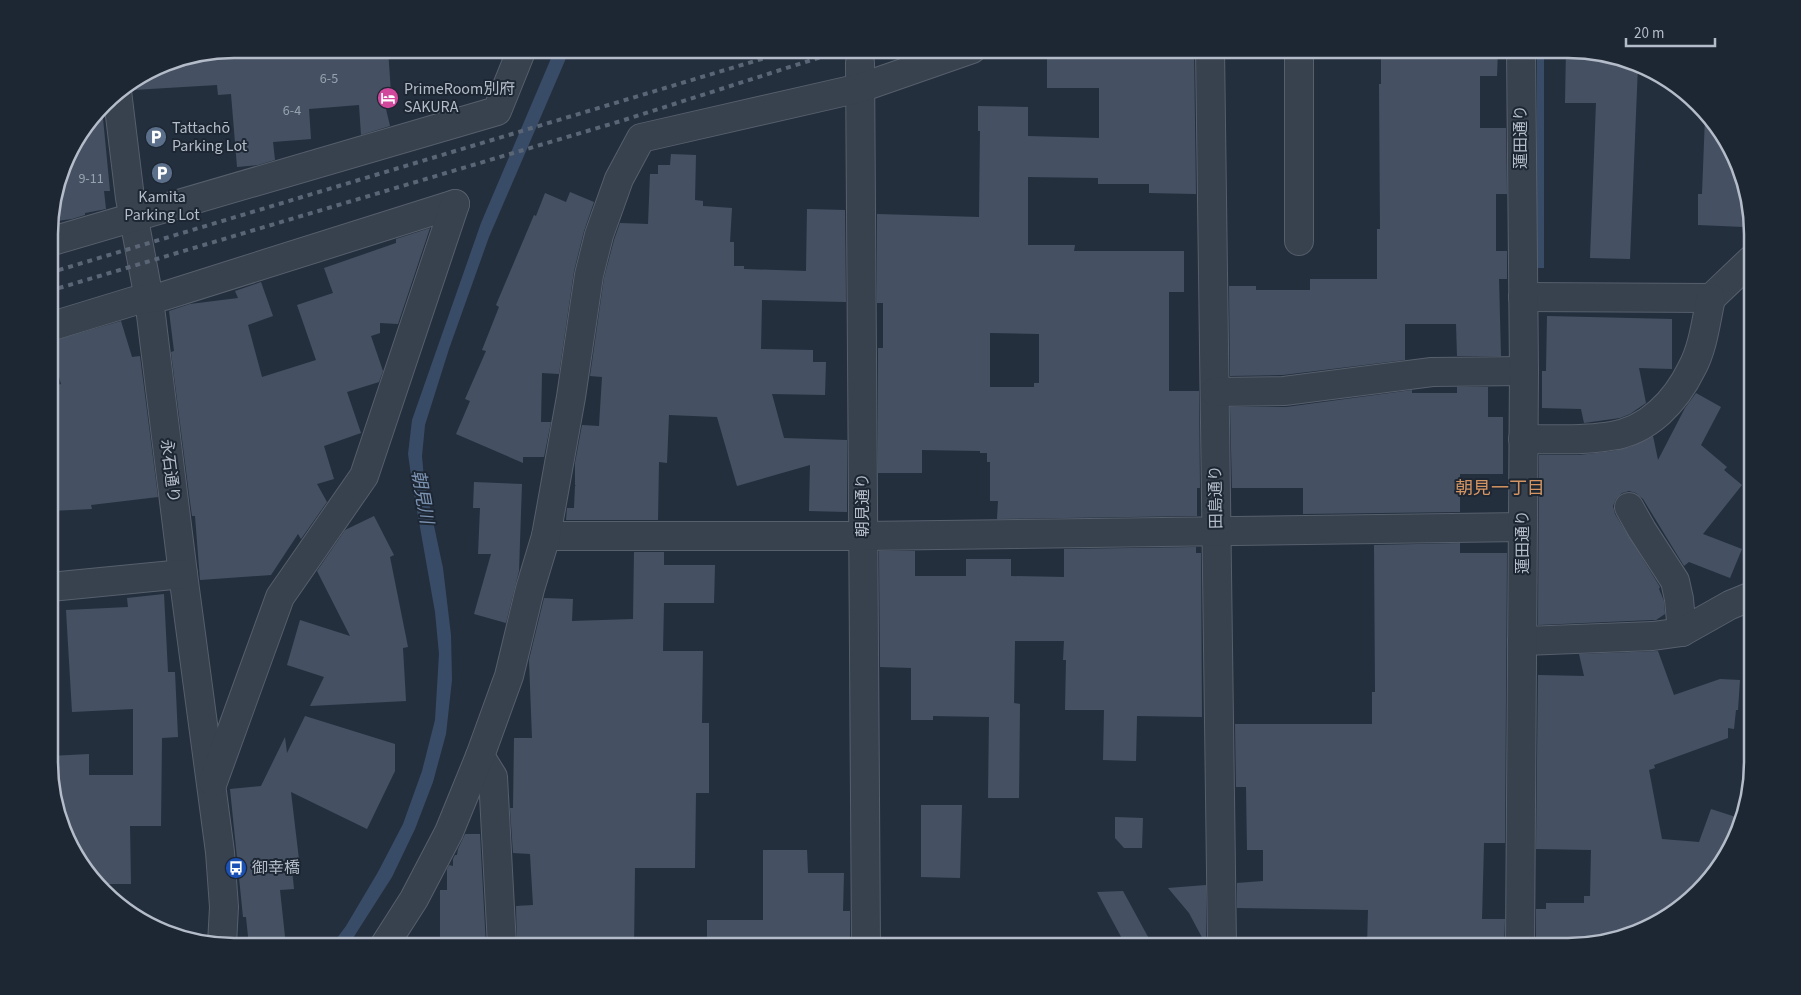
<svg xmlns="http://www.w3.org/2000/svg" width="1801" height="995" font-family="'Source Sans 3','Noto Sans JP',sans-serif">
	<rect width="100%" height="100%" fill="#242f3e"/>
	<g fill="#394c67">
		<polygon points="555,49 570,49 489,237 449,349 425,425 422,456 424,479 443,568 451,635 452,680 446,734 433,782 415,829 392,877 348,946 331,946 346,926 378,872 403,824 422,771 435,720 439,654 435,612 412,482 408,454 412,420 481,223"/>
		<rect x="1537" y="49" width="7" height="219"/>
	</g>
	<g fill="#455162" fill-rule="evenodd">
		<polygon points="234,49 388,49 392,108 386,109 390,126 361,135 359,105 309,109 311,139 273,142 275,160 258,165 237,167 231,94 218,95 217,85 133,90 130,83 163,63"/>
		<path d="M1047 49H1194L1196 194 1149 193V184H1098V178L1028 177V245H1075L1074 251H1184V292H1169V391H1199L1200 488H1197V516L997 519 998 501H990V462H987V453H980V451L922 450V473H878V348H883V303H877V214L979 217 980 131H978V106L1028 107V136L1099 138V88H1047ZM990 333 1039 334V383H1034V387H990Z"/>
		<polygon points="1381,49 1498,49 1497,76 1480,76 1480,128 1506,128 1507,194 1496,194 1496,251 1507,251 1507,279 1499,279 1501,356 1457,356 1456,324 1405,324 1405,360 1283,375 1230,376 1229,286 1256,286 1256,290 1310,290 1310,279 1377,279 1377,229 1380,229 1379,84 1381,84"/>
		<polygon points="1566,49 1638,65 1630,259 1590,258 1596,103 1565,103"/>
		<polygon points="102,108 110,191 104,191 106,209 85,213 85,215 72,219 49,222 68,151"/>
		<polygon points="1705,117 1721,131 1746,196 1744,227 1698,225 1698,194 1702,194"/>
		<polygon points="671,154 696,155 695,200 703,201 703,206 732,208 730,242 734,242 734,266 744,266 744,269 806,271 807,209 845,210 846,302 762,300 761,349 813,350 813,362 826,362 825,395 772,394 784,438 847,440 847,512 809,511 810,465 737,486 717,417 669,415 667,463 659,462 658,520 566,520 567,508 574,508 575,486 576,486 575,485 575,463 582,425 599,426 602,377 590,376 604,278 614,240 620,223 648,224 650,174 658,174 658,165 670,165"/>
		<polygon points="570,192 594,202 584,231 574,271 559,374 542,373 541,422 551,422 544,457 523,457 523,463 456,434 470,401 465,399 486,351 482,350 499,307 496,305 534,215 536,216 545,193 566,202"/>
		<polygon points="430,228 398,324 380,323 380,333 371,336 383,371 379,382 347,392 361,433 324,446 334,479 317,484 327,502 301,539 298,534 271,575 200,580 195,516 192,516 189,494 171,352 174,351 169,311 190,304 238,298 235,291 261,282 273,316 248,325 262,377 316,360 297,305 333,293 324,268 396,243 396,239"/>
		<polygon points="1547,316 1672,319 1672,369 1639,368 1646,403 1630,414 1620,418 1584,423 1581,409 1542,408 1542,371 1546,371"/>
		<polygon points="121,321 132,357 140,356 158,497 91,505 92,509 50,511 50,387 61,384 49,342"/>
		<polygon points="1457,387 1488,387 1488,417 1503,417 1503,474 1460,474 1460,512 1303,514 1303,488 1232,488 1230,407 1286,407 1412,390 1412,393 1457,393"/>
		<polygon points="1696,393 1721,407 1701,445 1727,467 1724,470 1742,485 1703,534 1742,549 1730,578 1689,562 1684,566 1643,499 1636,493 1629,491 1622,493 1616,499 1613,506 1615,514 1660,587 1659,589 1664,601 1665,614 1656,620 1652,620 1538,625 1539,455 1579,455 1613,451 1630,447 1653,436 1658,460 1685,408"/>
		<polygon points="474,482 522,484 519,571 506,623 474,614 491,554 478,554 480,508 473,508"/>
		<polygon points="374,516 394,555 390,557 408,647 403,648 406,701 310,706 324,677 287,665 300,620 350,636 317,571 345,530"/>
		<polygon points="1460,543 1460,553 1507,553 1505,843 1484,843 1482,919 1505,919 1504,946 1367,946 1368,910 1237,908 1237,883 1263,881 1263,850 1247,850 1246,787 1236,787 1235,724 1372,724 1372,692 1375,692 1374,545"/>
		<polygon points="1196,547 1196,553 1201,553 1202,717 1137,716 1136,761 1103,760 1104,710 1065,710 1066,660 1063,660 1064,641 1015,641 1014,703 1020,704 1019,798 988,798 989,717 933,716 933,720 911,720 911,668 880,667 879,551 915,551 915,576 966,576 966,559 1011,559 1011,576 1064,577 1064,549"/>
		<polygon points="634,552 664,552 664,565 715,565 714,603 664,603 663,651 703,651 702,723 709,723 709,793 696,793 695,868 635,868 634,946 517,946 516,906 533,905 530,854 513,853 510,808 513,808 514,738 532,738 529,660 544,598 573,599 572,621 633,619"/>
		<polygon points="164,594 168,672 175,672 178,737 162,738 161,826 130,826 131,884 102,884 80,864 50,786 50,756 89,754 89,775 133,775 133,709 72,712 66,610 128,607 127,598"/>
		<polygon points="1658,651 1674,695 1720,679 1740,680 1738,710 1736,710 1734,729 1728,728 1728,738 1654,765 1655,768 1649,770 1662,839 1699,842 1711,809 1739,818 1733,843 1706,884 1670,915 1627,937 1579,946 1536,946 1536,909 1546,909 1546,903 1584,903 1584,896 1590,896 1591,850 1536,849 1538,675 1584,676 1579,654"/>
		<polygon points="305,716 395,744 395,771 367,829 291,792 300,868 292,869 294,889 280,890 286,946 249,946 246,917 243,917 230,789 261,786 285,737 287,753"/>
		<polygon points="921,805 962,805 960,878 921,877"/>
		<polygon points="1115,817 1143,818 1142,848 1124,848 1115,838"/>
		<polygon points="465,834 480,834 486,946 440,946 440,890 447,890 447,869 449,865 453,866 453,859 455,855 457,855 458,849"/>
		<polygon points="763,850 807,850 808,873 844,873 843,911 850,911 850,943 736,944 736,946 707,946 707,920 763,920"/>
		<polygon points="1206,885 1206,945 1189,913 1168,888"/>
		<polygon points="1123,891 1153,946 1126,946 1097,892"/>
	</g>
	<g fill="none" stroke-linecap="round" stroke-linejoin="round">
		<g stroke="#565f6c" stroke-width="30">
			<g id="minor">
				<polyline points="1210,49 1222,946"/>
				<polyline points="860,63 866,946"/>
				<polyline points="117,91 130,198 149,299 183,574 220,852 224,907 222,944"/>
				<polyline points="1299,241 1299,49"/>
				<polyline points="49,242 497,111 522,49"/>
				<polyline points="1523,297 1711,298 1751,260"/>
				<polyline points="49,327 134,301 164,296 455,204"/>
				<polyline points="1215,392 1284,391 1432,372 1524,371"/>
				<path d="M1523 439C1552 439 1582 441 1611 436 1648 431 1676 401 1692 368 1703 348 1706 321 1711 298"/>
				<polyline points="1629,507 1642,530 1675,581 1679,599 1682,632"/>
				<polyline points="546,536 863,536 1523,527"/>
				<polyline points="50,587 183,574"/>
				<polyline points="1522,641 1653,636 1682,632 1730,605 1752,596"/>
				<polyline points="480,756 493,777 502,946"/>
				<polyline points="213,782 280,597 364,476 455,204"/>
				<polyline points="384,946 414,899 449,832 480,756 509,676 530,589 546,536 571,397 589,275 599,235 619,179 641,138 860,88 972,49"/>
				<polyline points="1520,946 1524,371 1521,49"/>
			</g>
		</g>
		<use href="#minor" stroke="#38414e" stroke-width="28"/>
		<g stroke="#5a6575" stroke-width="4" stroke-dasharray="5 5" stroke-linecap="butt">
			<polyline points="49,273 795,49"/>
			<polyline points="49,291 621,121 846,49"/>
		</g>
	</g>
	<defs>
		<g id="hotel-disc" transform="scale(1.125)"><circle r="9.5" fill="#d1479c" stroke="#1d2633"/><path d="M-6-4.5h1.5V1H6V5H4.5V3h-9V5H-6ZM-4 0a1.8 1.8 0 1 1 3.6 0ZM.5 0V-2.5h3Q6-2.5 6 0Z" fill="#fff"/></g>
		<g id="parking-disc" transform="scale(1.125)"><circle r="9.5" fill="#5c6f8a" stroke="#1d2633"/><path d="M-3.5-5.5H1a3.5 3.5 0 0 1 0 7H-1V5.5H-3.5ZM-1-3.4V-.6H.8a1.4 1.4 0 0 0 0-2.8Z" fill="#fff"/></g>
		<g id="bus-disc" transform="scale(1.125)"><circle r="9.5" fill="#1a4fb4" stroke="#1d2633"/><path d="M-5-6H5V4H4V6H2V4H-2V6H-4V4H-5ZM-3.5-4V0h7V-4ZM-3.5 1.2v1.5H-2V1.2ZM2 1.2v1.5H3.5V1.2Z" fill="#fff"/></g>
	</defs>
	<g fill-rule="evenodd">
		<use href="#hotel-disc" x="388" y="98"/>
		<use href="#parking-disc" x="156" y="137"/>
		<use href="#parking-disc" x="162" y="173"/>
		<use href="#bus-disc" x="236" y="868"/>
	</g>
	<g text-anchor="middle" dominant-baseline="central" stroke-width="4" stroke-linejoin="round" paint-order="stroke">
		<g font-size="14" fill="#98a1af">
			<text x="329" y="79">6-5</text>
			<text x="292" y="111">6-4</text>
			<text x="91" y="179">9-11</text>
		</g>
		<g font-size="16" fill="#b4bcc9" stroke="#1d2633" text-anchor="start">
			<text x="404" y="89">PrimeRoom別府<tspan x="404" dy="18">SAKURA</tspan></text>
			<text x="172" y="128">Tattachō<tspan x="172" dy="18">Parking Lot</tspan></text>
			<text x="162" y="197" text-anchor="middle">Kamita<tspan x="162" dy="18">Parking Lot</tspan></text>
			<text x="252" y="868">御幸橋</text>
		</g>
		<g font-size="16" fill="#b4bcc9" stroke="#1d2633">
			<text transform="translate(1521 137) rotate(-90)">蓮田通り</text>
			<text transform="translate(170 471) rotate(83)">永石通り</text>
			<text transform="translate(1216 497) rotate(-91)">田島通り</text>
			<text transform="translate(863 505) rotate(-90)">朝見通り</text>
			<text transform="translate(1523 542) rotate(-90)">蓮田通り</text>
		</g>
		<g font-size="18" fill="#d59563" stroke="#1d2633">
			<text x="1500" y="488">朝見一丁目</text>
		</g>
		<g font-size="18" font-style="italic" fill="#7c92b1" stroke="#1d2633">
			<text transform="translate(422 497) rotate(80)">朝見川</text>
		</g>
	</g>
	<path d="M0 0H1801V995H0ZM234 58H1568A176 176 0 0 1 1744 234V762A176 176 0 0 1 1568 938H234A176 176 0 0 1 58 762V234A176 176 0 0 1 234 58Z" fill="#1d2633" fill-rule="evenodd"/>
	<path fill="none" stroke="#b4bcc9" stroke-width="2.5" d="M234 58H1568A176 176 0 0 1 1744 234V762A176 176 0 0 1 1568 938H234A176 176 0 0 1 58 762V234A176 176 0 0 1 234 58Z"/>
	<path d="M1626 38v8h89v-8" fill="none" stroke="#b4bcc9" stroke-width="2.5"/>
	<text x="1634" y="38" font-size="15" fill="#b4bcc9" stroke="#1d2633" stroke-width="4" paint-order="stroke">20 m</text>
</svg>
